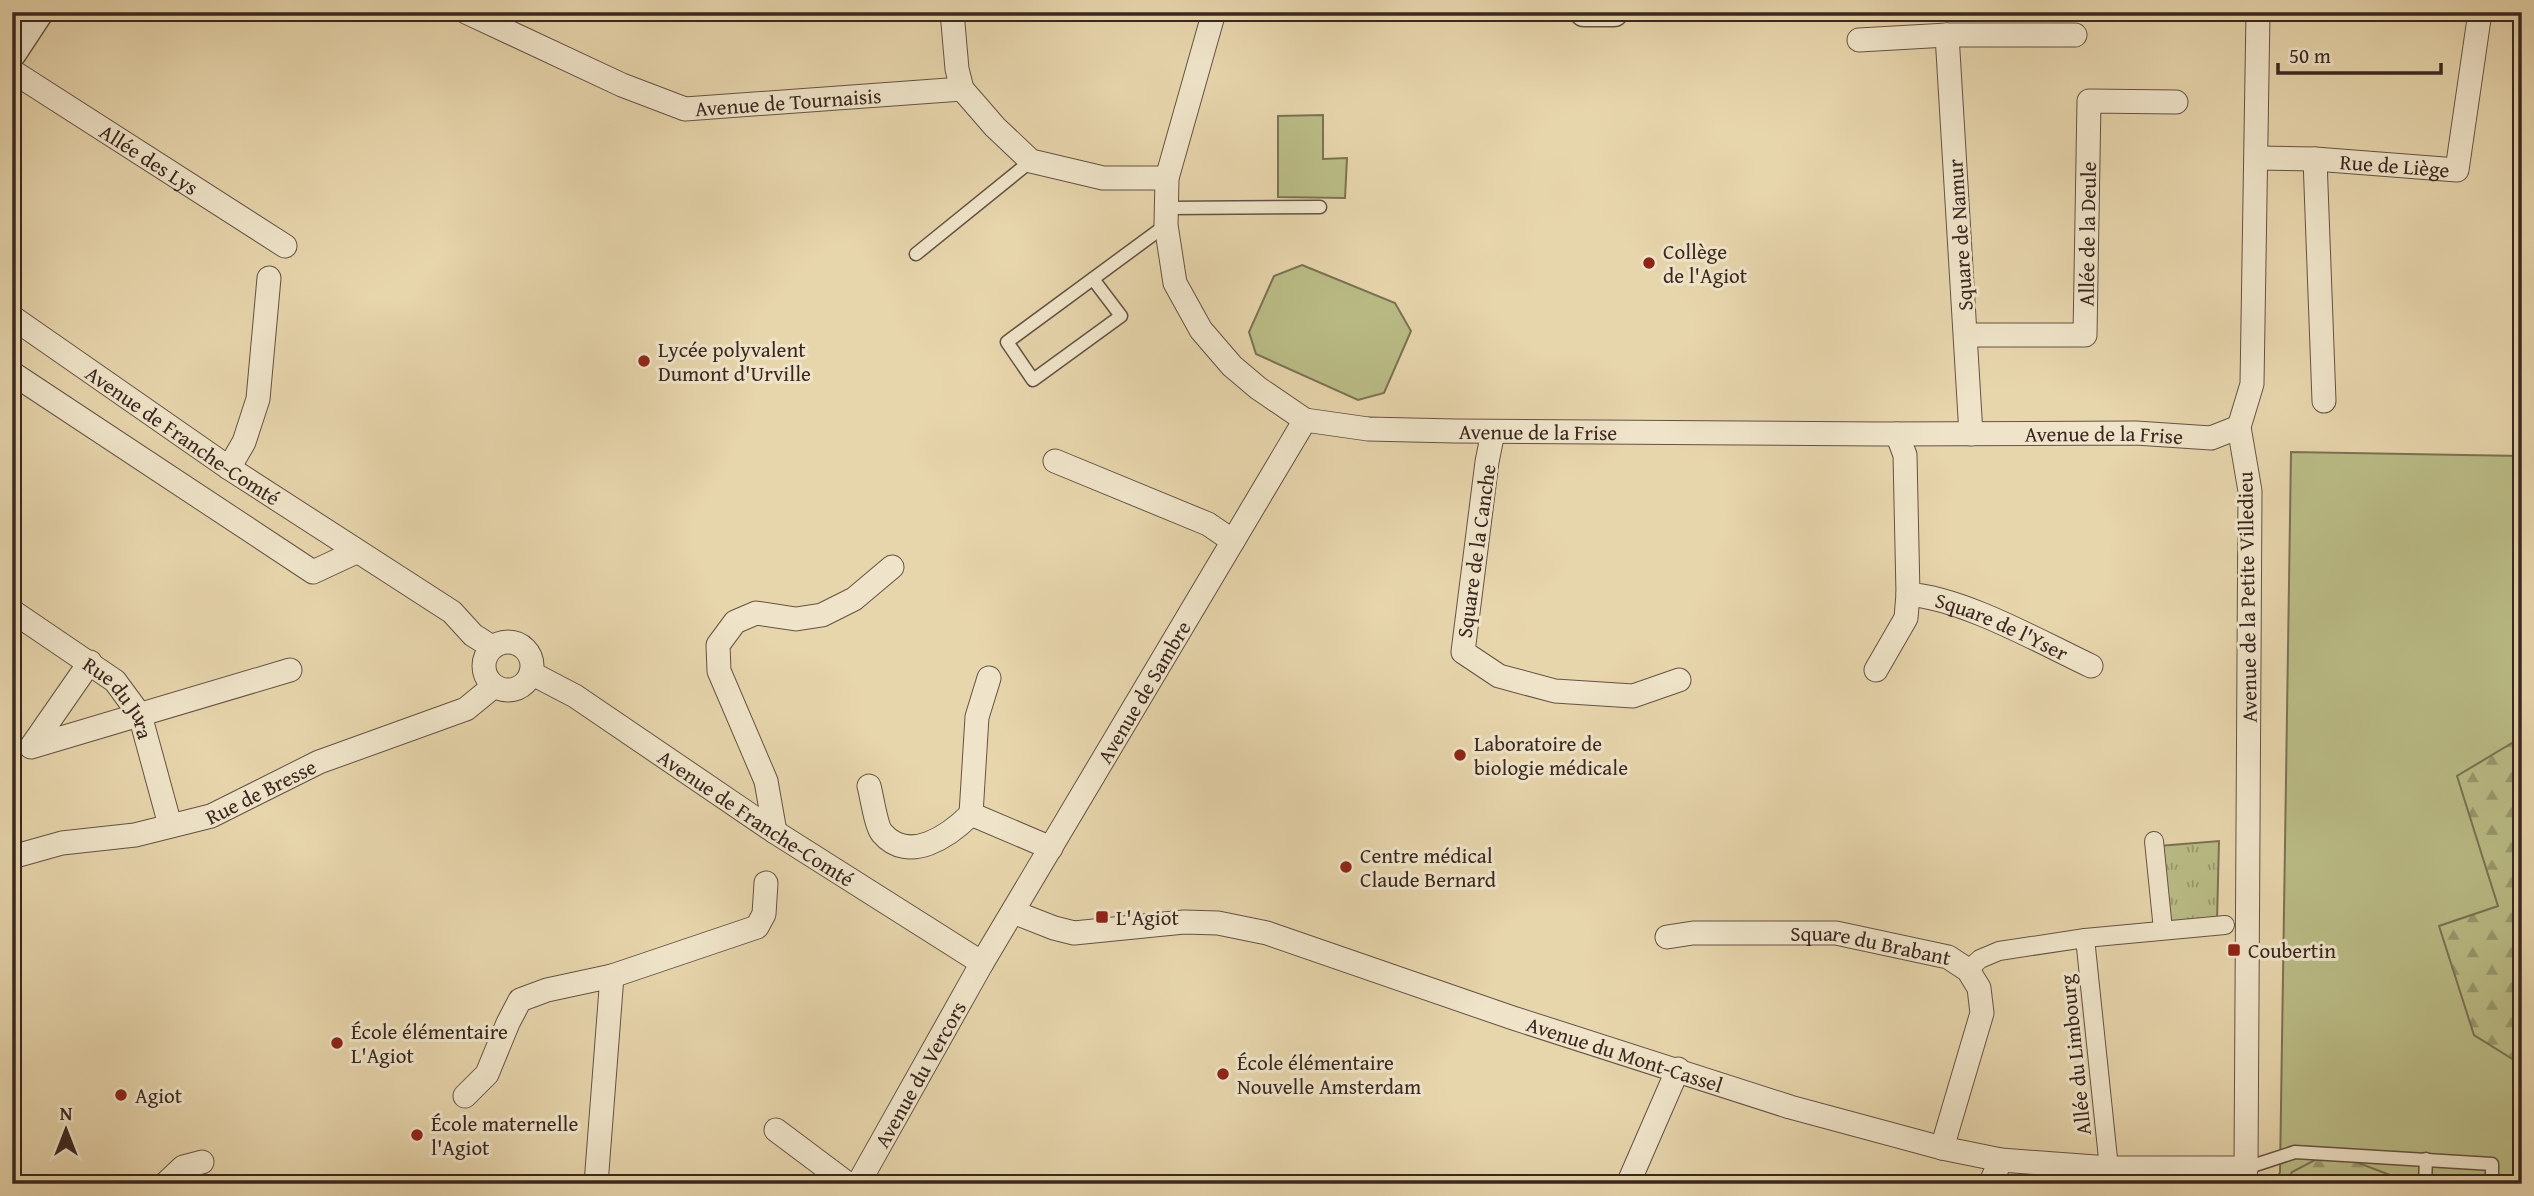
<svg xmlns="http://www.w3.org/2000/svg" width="2534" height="1196" font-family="'Gentium Book Plus',serif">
	<defs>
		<pattern id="forest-firs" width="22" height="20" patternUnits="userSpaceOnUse" patternTransform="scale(1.75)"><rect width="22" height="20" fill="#babc86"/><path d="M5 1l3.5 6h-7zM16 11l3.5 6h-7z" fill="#98996d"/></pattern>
		<pattern id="park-tufts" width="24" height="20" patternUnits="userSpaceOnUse" patternTransform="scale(1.75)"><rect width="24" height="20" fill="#babc86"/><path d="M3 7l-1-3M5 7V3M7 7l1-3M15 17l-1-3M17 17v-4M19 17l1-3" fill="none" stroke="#98996d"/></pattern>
	</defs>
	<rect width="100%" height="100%" fill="#e7d5ac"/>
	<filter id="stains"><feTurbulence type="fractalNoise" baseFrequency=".00286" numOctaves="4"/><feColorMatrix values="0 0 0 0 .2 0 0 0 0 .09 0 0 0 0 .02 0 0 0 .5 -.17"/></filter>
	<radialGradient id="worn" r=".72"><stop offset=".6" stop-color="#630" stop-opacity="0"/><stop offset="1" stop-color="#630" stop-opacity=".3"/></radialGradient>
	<g fill="#babc86" stroke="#7a7253" stroke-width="2">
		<polygon points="1323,115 1323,159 1347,158 1345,198 1278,197 1278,116"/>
		<polygon points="1302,265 1395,303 1411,331 1384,393 1358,400 1256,354 1249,332 1274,276"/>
		<polygon points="2291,452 2522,456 2522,1184 2275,1184 2280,1172"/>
	</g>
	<g fill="url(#forest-firs)" stroke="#7a7253" stroke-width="2">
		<polygon points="2522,737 2522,1065 2474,1035 2439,926 2498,906 2457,776"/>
		<polygon points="2330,1152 2390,1175 2392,1184 2285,1184 2292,1172"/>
	</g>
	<polygon fill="url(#park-tufts)" stroke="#7a7253" stroke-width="2" points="2219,841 2217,921 2170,926 2159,846"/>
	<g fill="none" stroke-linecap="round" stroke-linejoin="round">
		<g stroke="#655243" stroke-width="15">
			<g id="service">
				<polyline points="1167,208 1320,207"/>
				<polyline points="916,254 1031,161"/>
				<polyline points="1093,279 1121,316 1033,380 1007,342 1166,225"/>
				<polyline points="2246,1168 2295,1152 2492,1164 2492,1184"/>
				<polyline points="2425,1184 2426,1159"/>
			</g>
		</g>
		<g stroke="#655243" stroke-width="20">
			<g id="pedestrian">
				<polyline points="2154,841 2163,930"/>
				<polyline points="2085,938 2109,1168"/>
				<polyline points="1968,970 1980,959 1999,951 2085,938 2225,925"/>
			</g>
		</g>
		<g stroke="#655243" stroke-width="25">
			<g id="minor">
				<path id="s1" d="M466 12 622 85 685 109 962 89"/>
				<polyline points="952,12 957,69 962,89 995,127 1031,161 1103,178 1167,178"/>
				<path id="s2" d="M1214 12 1167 178 1166 225 1175 283 1201 330 1232 366 1258 388 1305 420 1368 429 1455 431 1880 434 2136 433 2211 438 2239 427"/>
				<polyline points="1859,40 1947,35"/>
				<path id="s3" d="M12 71 285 246"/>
				<path id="s4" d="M2257 158 2315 159 2457 170 2480 12"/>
				<polyline points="2315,159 2324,401"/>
				<path id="s5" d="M12 317 229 468 452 612 473 635 492 647"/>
				<path id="s6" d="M1966 335H2085L2089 101 2176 102"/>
				<polyline points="12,373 313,572 356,552"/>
				<polyline points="1493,432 1487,462 1463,652 1499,676 1555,691 1633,696 1679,680"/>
				<path id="s7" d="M1897 434 1905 455 1908 594C1965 599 2038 641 2091 666"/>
				<polyline points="1971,434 1947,35 2075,35"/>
				<polyline points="1055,461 1208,524 1233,541"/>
				<polyline points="229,468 244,442 258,399 269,278"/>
				<path id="s8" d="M12 611 115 681 140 715 170 825"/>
				<circle cx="508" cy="666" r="24"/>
				<polyline points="90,662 31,747 290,670"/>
				<polyline points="1876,670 1906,618 1908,594"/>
				<path id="s9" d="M531 673 575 696 775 832 982 963"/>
				<polyline points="989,678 977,717 971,814 1051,848"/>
				<path d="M869 786C872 797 876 826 882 833 909 865 950 835 971 814"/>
				<polyline points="775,832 766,781 719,671 718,645 735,622 756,613 796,619 822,615 854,599 892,567"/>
				<path id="s10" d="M12 857 62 843 135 835 211 816 319 762 466 709 494 686"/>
				<path id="s11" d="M1013 912 1054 928 1074 933 1184 922 1218 923 1267 933 1513 1018 1790 1107 1942 1148 2001 1160 2109 1168H2246"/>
				<path id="s12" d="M1667 937 1693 933H1836L1948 957 1968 970 1979 988 1982 1013 1942 1148"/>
				<polyline points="612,976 757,927 764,914 766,883"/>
				<polyline points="465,1096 487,1074 508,1023 520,1000 547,990 612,976 596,1184"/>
				<polyline points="776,1130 848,1184"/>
				<polyline points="2244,1182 2246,1168 2250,491 2239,427 2252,384 2258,12"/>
				<polyline points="165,1184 183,1167 202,1162"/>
				<path id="s13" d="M858 1184 982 963 1305 420"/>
				<polyline points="1628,1184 1678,1069"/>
				<polyline points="1990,1184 2001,1160"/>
			</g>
		</g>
		<g stroke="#655243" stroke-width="31">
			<g id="tertiary">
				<polyline points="1584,12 1614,12"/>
				<polyline points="12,53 39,12"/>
			</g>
		</g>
		<use href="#service" stroke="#efe4c9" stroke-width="12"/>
		<use href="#pedestrian" stroke="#efe4c9" stroke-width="18"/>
		<use href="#minor" stroke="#efe4c9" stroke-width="23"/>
		<use href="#tertiary" stroke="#efe4c9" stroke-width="28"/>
	</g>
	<g fill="#8f2418" stroke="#efe4c9" stroke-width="2.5">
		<circle cx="1649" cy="263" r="7"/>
		<circle cx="644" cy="361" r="7"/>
		<circle cx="1460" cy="755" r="7"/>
		<circle cx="1346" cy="867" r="7"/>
		<rect x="1095" y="910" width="14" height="14" rx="3.5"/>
		<rect x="2227" y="943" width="14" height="14" rx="3.5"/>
		<circle cx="337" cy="1043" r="7"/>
		<circle cx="1223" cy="1074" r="7"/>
		<circle cx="121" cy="1095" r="7"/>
		<circle cx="417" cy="1135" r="7"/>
	</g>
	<g text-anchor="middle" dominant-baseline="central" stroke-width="6" stroke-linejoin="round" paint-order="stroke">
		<g font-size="21" fill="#3a2720" stroke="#efe4c9">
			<text stroke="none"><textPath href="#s1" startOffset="343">Avenue de Tournaisis</textPath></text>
			<text stroke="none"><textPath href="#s3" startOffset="163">Allée des Lys</textPath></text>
			<text stroke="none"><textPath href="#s4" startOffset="138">Rue de Liège</textPath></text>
			<text stroke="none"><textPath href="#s6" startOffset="220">Allée de la Deule</textPath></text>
			<text transform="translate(1960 235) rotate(-94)">Square de Namur</text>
			<text stroke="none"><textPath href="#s2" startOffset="704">Avenue de la Frise</textPath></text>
			<text stroke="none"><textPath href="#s5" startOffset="208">Avenue de Franche-Comté</textPath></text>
			<text stroke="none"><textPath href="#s2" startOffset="1270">Avenue de la Frise</textPath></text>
			<text transform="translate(1476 551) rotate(-82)">Square de la Canche</text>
			<text transform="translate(2247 597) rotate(-91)">Avenue de la Petite Villedieu</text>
			<text stroke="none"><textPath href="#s7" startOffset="261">Square de l'Yser</textPath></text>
			<text stroke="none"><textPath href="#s13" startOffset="569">Avenue de Sambre</textPath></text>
			<text stroke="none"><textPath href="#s8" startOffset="140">Rue du Jura</textPath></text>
			<text stroke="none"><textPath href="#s10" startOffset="259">Rue de Bresse</textPath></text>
			<text stroke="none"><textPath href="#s9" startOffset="268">Avenue de Franche-Comté</textPath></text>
			<text stroke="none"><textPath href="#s12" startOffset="205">Square du Brabant</textPath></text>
			<text stroke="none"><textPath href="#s11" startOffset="637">Avenue du Mont-Cassel</textPath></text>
			<text transform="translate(2075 1055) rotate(-96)">Allée du Limbourg</text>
			<text stroke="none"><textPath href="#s13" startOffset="126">Avenue du Vercors</textPath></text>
		</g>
		<g font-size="21" fill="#3a2720" stroke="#efe4c9" text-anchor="start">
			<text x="1663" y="251">Collège<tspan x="1663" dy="24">de l'Agiot</tspan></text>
			<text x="658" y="349">Lycée polyvalent<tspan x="658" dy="24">Dumont d'Urville</tspan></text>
			<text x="1474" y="743">Laboratoire de<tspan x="1474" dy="24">biologie médicale</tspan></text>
			<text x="1360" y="855">Centre médical<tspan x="1360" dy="24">Claude Bernard</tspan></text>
			<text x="1116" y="917">L'Agiot</text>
			<text x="2248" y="950">Coubertin</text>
			<text x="351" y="1031">École élémentaire<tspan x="351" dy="24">L'Agiot</tspan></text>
			<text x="1237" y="1062">École élémentaire<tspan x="1237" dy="24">Nouvelle Amsterdam</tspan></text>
			<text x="135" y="1095">Agiot</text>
			<text x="431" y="1123">École maternelle<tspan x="431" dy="24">l'Agiot</tspan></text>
		</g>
	</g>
	<rect width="2534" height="1196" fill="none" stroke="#e7d5ac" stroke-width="42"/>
	<rect x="14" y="14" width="2506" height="1168" fill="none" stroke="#3a2720" stroke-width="3.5"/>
	<rect x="21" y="21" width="2492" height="1154" fill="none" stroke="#3a2720" stroke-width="2"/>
	<g transform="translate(66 1130)" stroke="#efe4c9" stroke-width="5" paint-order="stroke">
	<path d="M0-5L12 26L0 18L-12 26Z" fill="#3a2720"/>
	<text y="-10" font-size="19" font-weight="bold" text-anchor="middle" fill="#3a2720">N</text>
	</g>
	<path d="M2278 63v10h163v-10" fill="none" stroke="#3a2720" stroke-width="3.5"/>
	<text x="2289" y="63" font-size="21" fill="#3a2720" stroke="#efe4c9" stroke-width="5" paint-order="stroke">50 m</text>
	<rect width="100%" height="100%" filter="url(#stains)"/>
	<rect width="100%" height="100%" fill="url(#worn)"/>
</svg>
